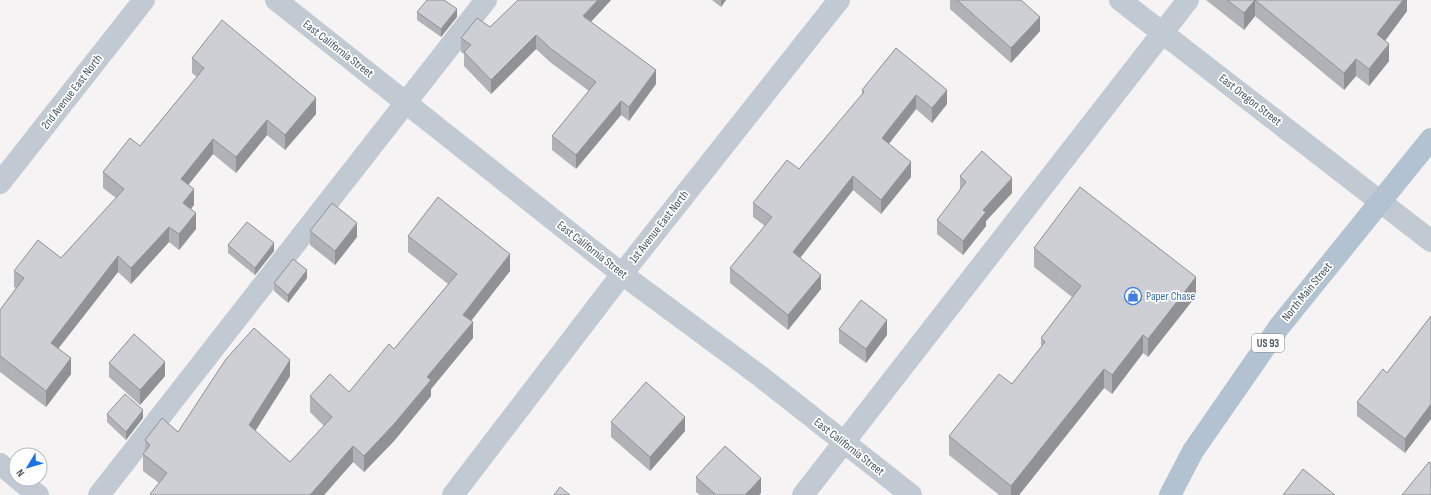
<svg xmlns="http://www.w3.org/2000/svg" width="1431" height="495" font-family="'Sofia Sans Condensed',sans-serif">
	<rect width="100%" height="100%" fill="#f5f3f3"/>
	<g fill="none" stroke-linecap="round" stroke-linejoin="round">
		<g stroke="#c1cad2" stroke-width="22">
			<polyline points="276,0 622,274 760,376 911,495"/>
			<polyline points="1120,0 1431,241"/>
			<polyline points="0,183 144,0"/>
			<polyline points="0,464 16,477"/>
			<polyline points="18,479 38,495"/>
			<polyline points="99,495 486,0"/>
			<polyline points="453,495 622,274 839,0"/>
			<polyline points="803,495 1188,0"/>
		</g>
		<polyline stroke="#b3c2d1" stroke-width="22" points="1170,495 1193,451 1279,327 1431,139"/>
	</g>
	<g fill="#b0b2b7">
		<polygon points="518,0 611,0 591,22 656,84 629,121 621,115 576,169 552,150 552,136 589,91 550,62 536,49 491,94 464,66 464,54 461,52 461,38 490,27"/>
		<polygon points="712,0 726,0 721,7"/>
		<polygon points="950,0 1021,0 1040,31 1011,63 950,9"/>
		<polygon points="1206,0 1407,0 1407,11 1385,41 1389,61 1369,86 1356,76 1344,90 1255,16 1244,30"/>
		<polygon points="417,12 457,17 441,37 417,20"/>
		<polygon points="896,48 947,104 932,123 916,109 889,144 911,177 881,214 853,190 800,258 821,289 788,330 730,283 730,268 765,226 753,217 753,203 799,169 862,96 862,90"/>
		<polygon points="192,58 316,114 285,150 267,135 236,173 213,154 188,185 194,205 191,209 196,229 179,250 169,242 131,284 118,272 58,348 71,374 46,407 0,372 0,310 16,288 14,287 14,271 61,258 116,198 103,188 103,172 140,146 197,77 192,73"/>
		<polygon points="960,176 1012,193 986,221 986,226 963,255 937,234 937,220 960,191"/>
		<polygon points="310,231 357,237 335,265 310,245"/>
		<polygon points="408,236 510,271 471,321 473,338 431,389 431,396 394,441 364,472 353,462 324,495 150,495 150,494 159,483 143,471 143,454 145,452 145,440 178,432 290,376 255,431 290,462 324,426 310,412 310,396 349,392 394,349 448,284 408,252"/>
		<polygon points="228,245 274,251 255,275 228,253"/>
		<polygon points="1034,248 1196,296 1148,357 1143,353 1112,394 1104,388 1019,495 999,495 949,455 949,436 1012,384 1041,347 1041,338 1072,297 1034,267"/>
		<polygon points="307,278 288,303 274,291 274,283"/>
		<polygon points="1431,316 1405,453 1357,416 1357,402 1387,373"/>
		<polygon points="839,329 887,335 866,363 839,343"/>
		<polygon points="109,363 165,376 140,405 109,377"/>
		<polygon points="107,414 143,418 126,440 107,422"/>
		<polygon points="611,422 685,431 650,471 611,437"/>
		<polygon points="696,477 761,493 759,495 700,495 696,492"/>
	</g>
	<g fill="#909195">
		<polygon points="598,0 611,0 583,30 583,16"/>
		<polygon points="721,0 726,0 721,7"/>
		<polygon points="1255,0 1255,16 1244,30 1244,13"/>
		<polygon points="1403,0 1407,0 1407,11 1377,51 1377,34"/>
		<polygon points="457,9 457,17 441,37 441,29"/>
		<polygon points="1040,17 1040,31 1011,63 1011,48"/>
		<polygon points="536,35 536,49 491,94 491,80"/>
		<polygon points="1389,44 1389,61 1369,86 1369,69"/>
		<polygon points="1356,59 1356,76 1344,90 1344,73"/>
		<polygon points="656,70 656,84 629,121 629,107"/>
		<polygon points="947,90 947,104 932,123 932,108"/>
		<polygon points="916,95 916,109 882,152 882,138"/>
		<polygon points="316,98 316,114 285,150 285,135"/>
		<polygon points="621,101 621,115 576,169 576,155"/>
		<polygon points="267,120 267,135 236,173 236,157"/>
		<polygon points="213,139 213,154 181,194 181,179"/>
		<polygon points="911,162 911,177 881,214 881,200"/>
		<polygon points="853,176 853,190 793,267 793,252"/>
		<polygon points="1012,178 1012,193 986,221 986,226 963,255 963,241 983,210"/>
		<polygon points="194,189 194,205 183,218 183,203"/>
		<polygon points="196,213 196,229 179,250 179,234"/>
		<polygon points="357,223 357,237 335,265 335,251"/>
		<polygon points="169,227 169,242 131,284 131,268"/>
		<polygon points="274,243 274,251 255,275 255,268"/>
		<polygon points="510,254 510,271 463,331 463,315"/>
		<polygon points="118,256 118,272 51,358 51,343"/>
		<polygon points="307,270 307,278 288,303 288,295"/>
		<polygon points="821,275 821,289 788,330 788,315"/>
		<polygon points="1196,277 1196,296 1148,357 1148,339"/>
		<polygon points="887,320 887,335 866,363 866,349"/>
		<polygon points="473,322 473,338 431,389 431,396 394,441 364,472 364,456 427,377"/>
		<polygon points="1143,335 1143,353 1112,394 1112,375"/>
		<polygon points="71,358 71,374 46,407 46,391"/>
		<polygon points="290,360 290,376 249,441 249,425"/>
		<polygon points="165,362 165,376 140,405 140,390"/>
		<polygon points="1104,369 1104,388 1019,495 1011,495 1011,486"/>
		<polygon points="1431,404 1431,419 1405,453 1405,439"/>
		<polygon points="143,410 143,418 126,440 126,432"/>
		<polygon points="685,417 685,431 650,471 650,457"/>
		<polygon points="353,446 353,462 324,495 310,495"/>
		<polygon points="761,478 761,493 759,495 745,495"/>
	</g>
	<g fill="#cdcfd5" stroke="#909195">
		<polygon points="427,0 444,0 457,9 441,29 417,12"/>
		<polygon points="518,0 598,0 583,16 656,70 629,107 621,101 576,155 552,136 596,82 550,48 536,35 491,80 464,52 471,45 461,38 477,18 490,27"/>
		<polygon points="957,0 1021,0 1040,17 1011,48"/>
		<polygon points="1227,0 1255,0 1244,13"/>
		<polygon points="1255,0 1403,0 1377,34 1389,44 1369,69 1356,59 1344,73"/>
		<polygon points="222,20 316,98 285,135 267,120 236,157 213,139 181,179 194,189 183,203 196,213 179,234 169,227 131,268 118,256 51,343 71,358 46,391 0,356 0,310 24,278 14,271 38,240 61,258 124,189 103,172 130,138 140,146 204,68 192,58"/>
		<polygon points="896,48 947,90 932,108 916,95 882,138 911,162 881,200 853,176 793,252 821,275 788,315 730,268 772,217 753,203 787,160 799,169 864,92 862,90"/>
		<polygon points="982,151 1012,178 983,210 986,212 963,241 937,220 966,182 960,176"/>
		<polygon points="1080,187 1196,277 1148,339 1143,335 1112,375 1104,369 1011,486 949,436 999,374 1012,384 1045,342 1041,338 1081,286 1034,248"/>
		<polygon points="438,197 510,254 463,315 473,322 427,377 431,380 394,424 364,456 353,446 310,495 152,495 150,494 167,473 143,454 150,445 145,440 162,418 178,432 226,359 254,328 290,360 249,425 290,462 332,417 310,396 330,374 349,392 389,344 394,349 457,274 408,236"/>
		<polygon points="332,203 357,223 335,251 310,231"/>
		<polygon points="247,222 274,243 255,268 228,245"/>
		<polygon points="293,259 307,270 288,295 274,283"/>
		<polygon points="861,300 887,320 866,349 839,329"/>
		<polygon points="1431,316 1431,404 1405,439 1357,402 1383,369 1387,373"/>
		<polygon points="134,334 165,362 140,390 109,363"/>
		<polygon points="646,382 685,417 650,457 611,422"/>
		<polygon points="125,394 143,410 126,432 107,414"/>
		<polygon points="725,446 761,478 745,495 716,495 696,477"/>
		<polygon points="1429,462 1431,464 1431,495 1402,495"/>
		<polygon points="1303,469 1335,495 1283,495"/>
		<polygon points="560,487 570,495 554,495"/>
	</g>
	<defs>
		<g id="shop-ring" transform="scale(0.9)"><circle r="9.5" fill="#fff" stroke="#3f7fe0" stroke-width="1.5"/><path d="M-5-2.5h2.3a2.7 3.5 0 0 1 5.4 0H5L5.5 6h-11ZM-1.5-2.5h3a1.5 2.3 0 0 0-3 0Z" fill="#3f7fe0"/></g>
	</defs>
	<g fill-rule="evenodd">
		<use href="#shop-ring" x="1133" y="296"/>
	</g>
	<g text-anchor="middle" dominant-baseline="central" stroke-width="3.5" stroke-linejoin="round" paint-order="stroke">
		<rect fill="#fff" stroke="#808990" stroke-width="1" x="1252" y="334" width="32" height="18" rx="3"/>
		<g font-size="11" font-weight="bold" fill="#4a5661">
			<text x="1268" y="343">US 93</text>
		</g>
		<g font-size="12" fill="#4a5661" stroke="#fff">
			<text transform="translate(338 49) rotate(38)">East California Street</text>
			<text transform="translate(72 92) rotate(-52)">2nd Avenue East North</text>
			<text transform="translate(1250 100) rotate(38)">East Oregon Street</text>
			<text transform="translate(659 227) rotate(-52)">1st Avenue East North</text>
			<text transform="translate(592 250) rotate(38)">East California Street</text>
			<text transform="translate(1307 292) rotate(-51)">North Main Street</text>
			<text transform="translate(849 447) rotate(38)">East California Street</text>
		</g>
		<g font-size="12" fill="#366cbe" stroke="#fff" text-anchor="start">
			<text x="1146" y="296">Paper Chase</text>
		</g>
	</g>
	<g transform="translate(28 467) rotate(232)"><circle r="19" fill="#ffffff" stroke="#b7bbc0"/>
	<path d="M0-3L7 15L0 10L-7 15Z" fill="#1a73e8"/>
	<text y="-6" font-size="11" font-weight="bold" text-anchor="middle" fill="#4a5661">N</text>
	</g>
</svg>
